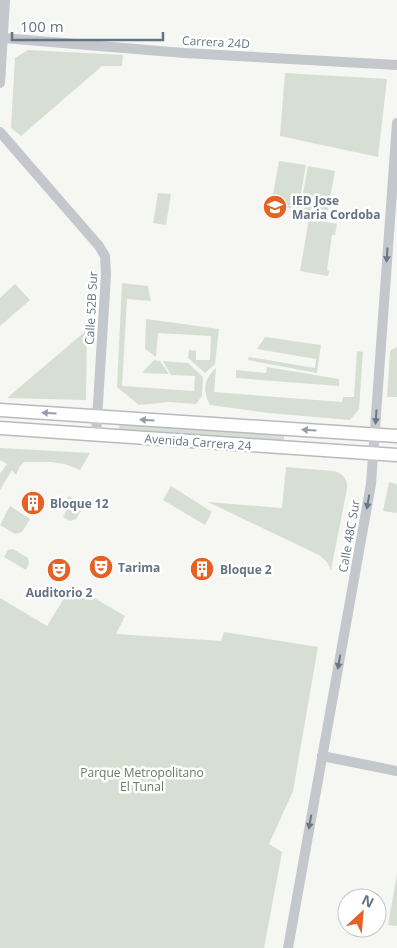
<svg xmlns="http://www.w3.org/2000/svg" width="397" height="948" font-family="'Open Sans',sans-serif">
	<rect width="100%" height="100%" fill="#f6f7f3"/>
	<g fill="#d7ded4">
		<polygon points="28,50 123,55 122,66 102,66 21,136 11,128 15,58"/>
		<polygon points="285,73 387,79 378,157 280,136"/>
		<polygon points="279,161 306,165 298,210 271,205"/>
		<polygon points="308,166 335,171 327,214 300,209"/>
		<polygon points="158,193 171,194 166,225 153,223"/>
		<polygon points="309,219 337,224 335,235 332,235 327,270 329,271 328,276 300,271"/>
		<polygon points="122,283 148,286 151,301 127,299 122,386 194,391 195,376 171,375 163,361 188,363 203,377 202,396 196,404 169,402 139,405 117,387"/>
		<polygon points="15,284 30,300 0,326 0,298"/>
		<polygon points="146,319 219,329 215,364 205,373 188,358 189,350 196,351 196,360 210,360 211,336 158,333 156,357 145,349"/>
		<polygon points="87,330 86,400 7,398"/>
		<polygon points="265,337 321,345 317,373 248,360 249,357 315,368 316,359 257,349"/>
		<polygon points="397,347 397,397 387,397 390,352 391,350"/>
		<path d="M357 351 363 352 359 409 350 420 268 413 210 405C202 390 204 379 216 368L214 392 342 402 343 397H354Z"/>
		<polygon points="154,360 160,361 169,374 142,373"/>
		<polygon points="267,367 339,379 339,386 236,378 236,370 266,373"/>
		<polygon points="120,421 284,433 284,442 119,430"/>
		<polygon points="0,448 90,453 80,470 65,464 51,462 24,462 20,466 16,475 12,470 0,490 0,474 7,464 0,460"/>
		<path d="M286 467 333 471C343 473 348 479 347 489L331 570 327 562 319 555 208 502 282 508Z"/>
		<polygon points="389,482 397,484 397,513 383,511"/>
		<polygon points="171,486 212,512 205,525 163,500"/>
		<polygon points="69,496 84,505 76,519 70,521 63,517 68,507 64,504"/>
		<polygon points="10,506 30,519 22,532 15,534 0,525"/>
		<polygon points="13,549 28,558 29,563 26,570 4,557 8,550"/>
		<polygon points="72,585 125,616 116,634 221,641 224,632 318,647 293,791 269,844 282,852 264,948 0,948 0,598 47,626"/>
		<polygon points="397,874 397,926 388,925"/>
	</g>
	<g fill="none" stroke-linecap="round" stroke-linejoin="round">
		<g stroke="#b7bbbf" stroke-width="15">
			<g id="major">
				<polyline points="0,410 397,436"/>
				<polyline points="0,428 397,455"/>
			</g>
		</g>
		<g stroke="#c4c7cb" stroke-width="10">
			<polyline points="3,38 184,53 397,65"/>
			<polyline points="0,83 5,0"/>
			<polyline points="0,132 99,246 105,256 106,275 96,435"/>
			<polyline points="322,756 397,771"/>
			<polyline points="288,948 371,484 397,123"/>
		</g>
		<use href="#major" stroke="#fff" stroke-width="12"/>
	</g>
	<defs><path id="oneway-solid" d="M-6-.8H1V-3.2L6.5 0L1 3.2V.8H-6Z" transform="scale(1.25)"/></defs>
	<g fill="#6a7888">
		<use href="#oneway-solid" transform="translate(387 255) rotate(94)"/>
		<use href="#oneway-solid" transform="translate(376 417) rotate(94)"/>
		<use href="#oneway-solid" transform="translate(368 502) rotate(100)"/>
		<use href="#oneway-solid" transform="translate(339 662) rotate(100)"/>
		<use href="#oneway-solid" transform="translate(310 822) rotate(100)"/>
	</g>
	<g fill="#939eaa">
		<use href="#oneway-solid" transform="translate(49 413) rotate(-176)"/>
		<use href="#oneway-solid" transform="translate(147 420) rotate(-176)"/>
		<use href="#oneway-solid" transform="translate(309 430) rotate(-176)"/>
	</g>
	<defs>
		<g id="school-disc" transform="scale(1.25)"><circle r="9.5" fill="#e56224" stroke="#fff"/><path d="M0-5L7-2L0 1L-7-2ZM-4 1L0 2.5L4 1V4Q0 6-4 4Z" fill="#fff"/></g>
		<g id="building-disc" transform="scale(1.25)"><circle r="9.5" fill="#e56224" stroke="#fff"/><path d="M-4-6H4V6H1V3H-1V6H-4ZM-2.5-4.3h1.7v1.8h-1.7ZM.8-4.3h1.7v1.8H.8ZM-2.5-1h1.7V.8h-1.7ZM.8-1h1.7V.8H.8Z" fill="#fff"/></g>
		<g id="theatre-disc" transform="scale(1.25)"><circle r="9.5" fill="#e56224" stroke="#fff"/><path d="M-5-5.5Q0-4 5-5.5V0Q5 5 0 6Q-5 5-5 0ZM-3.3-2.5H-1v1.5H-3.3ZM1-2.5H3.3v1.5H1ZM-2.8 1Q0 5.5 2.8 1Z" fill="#fff"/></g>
	</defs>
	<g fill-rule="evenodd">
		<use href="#school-disc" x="275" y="207"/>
		<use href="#building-disc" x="33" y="503"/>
		<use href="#theatre-disc" x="101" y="567"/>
		<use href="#building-disc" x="202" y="569"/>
		<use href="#theatre-disc" x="59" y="570"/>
	</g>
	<g text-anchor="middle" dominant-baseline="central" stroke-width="5" stroke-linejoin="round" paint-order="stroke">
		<g font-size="12" fill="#657485" stroke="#fff">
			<text transform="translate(216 42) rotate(3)">Carrera 24D</text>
			<text transform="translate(91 308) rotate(-87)">Calle 52B Sur</text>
			<text transform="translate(198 442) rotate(4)">Avenida Carrera 24</text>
			<text transform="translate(349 536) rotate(-80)">Calle 48C Sur</text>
		</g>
		<g font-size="12" font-weight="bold" fill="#657485" stroke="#fff" text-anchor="start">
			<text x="292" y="200">IED Jose<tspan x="292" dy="14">Maria Cordoba</tspan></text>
			<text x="50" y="503">Bloque 12</text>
			<text x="118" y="567">Tarima</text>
			<text x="220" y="569">Bloque 2</text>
			<text x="59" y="592" text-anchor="middle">Auditorio 2</text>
		</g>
		<g font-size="12" fill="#677c64" stroke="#fff">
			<text x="142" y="772">Parque Metropolitano<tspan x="142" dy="14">El Tunal</tspan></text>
		</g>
	</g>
	<g transform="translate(362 913) rotate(26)"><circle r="24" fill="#ffffff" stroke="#c1c7ce"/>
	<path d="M0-4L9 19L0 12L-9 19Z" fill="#e56224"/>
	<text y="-8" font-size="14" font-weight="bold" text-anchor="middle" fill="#657485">N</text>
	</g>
	<path d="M12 32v8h151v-8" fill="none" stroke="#657485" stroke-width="2.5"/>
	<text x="20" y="32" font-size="15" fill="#657485" stroke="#ffffff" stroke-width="4" paint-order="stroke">100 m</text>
</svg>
